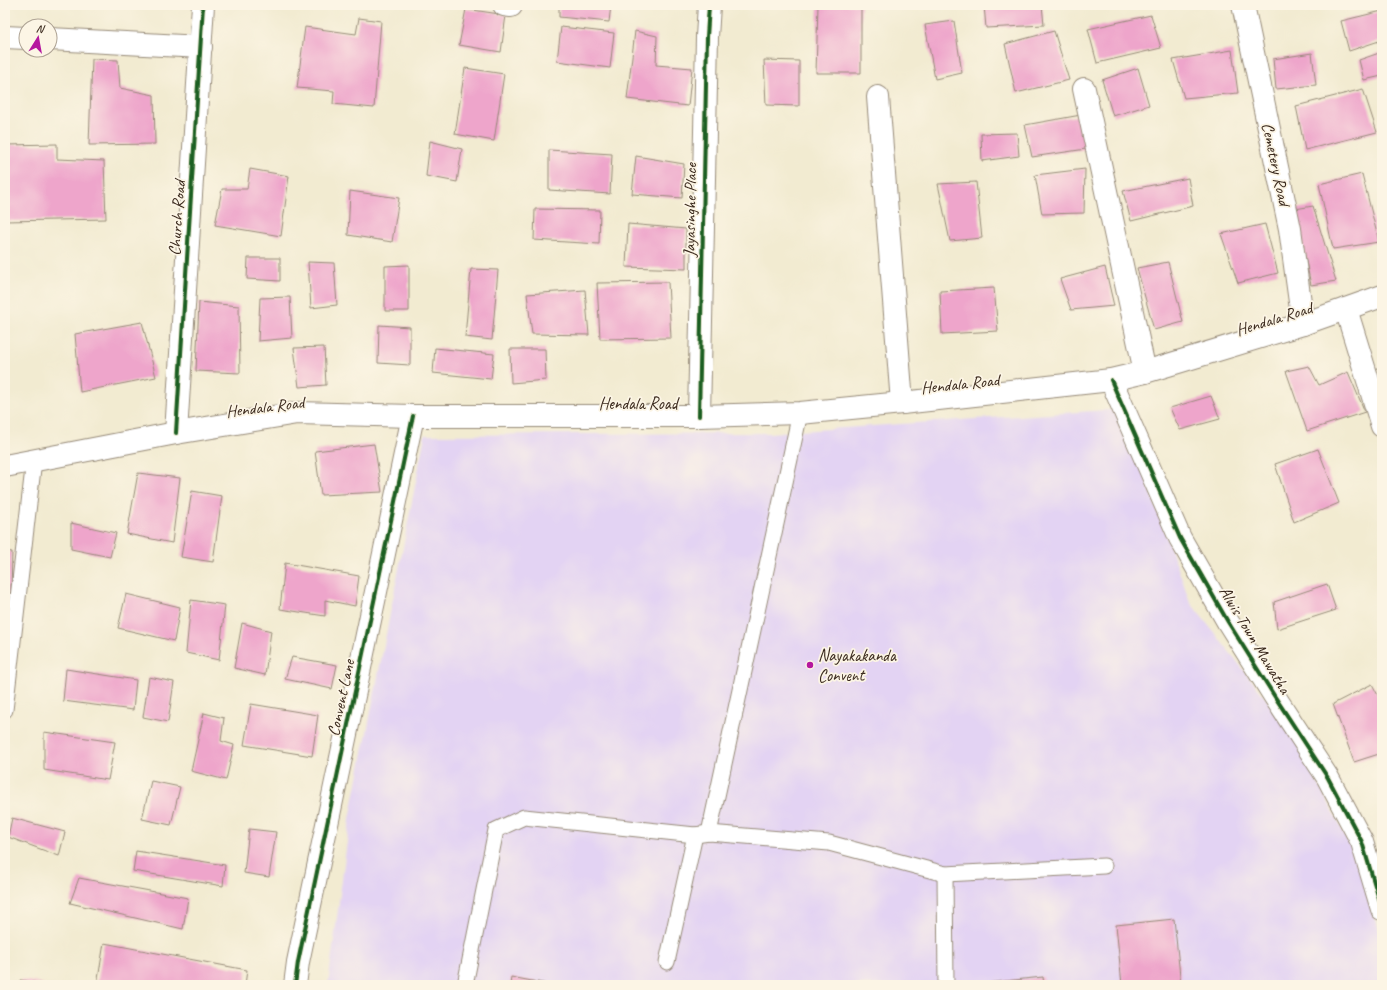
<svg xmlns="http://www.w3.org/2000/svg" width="1387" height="990" font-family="Caveat,sans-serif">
	<rect width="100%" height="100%" fill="#fcf5e5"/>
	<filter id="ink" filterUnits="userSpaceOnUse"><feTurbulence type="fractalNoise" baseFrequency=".025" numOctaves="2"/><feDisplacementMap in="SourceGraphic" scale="8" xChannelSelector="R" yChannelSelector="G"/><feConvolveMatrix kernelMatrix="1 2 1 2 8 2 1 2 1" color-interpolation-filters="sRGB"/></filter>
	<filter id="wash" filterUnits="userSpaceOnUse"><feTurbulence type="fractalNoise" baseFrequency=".012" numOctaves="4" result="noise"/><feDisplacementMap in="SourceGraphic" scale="16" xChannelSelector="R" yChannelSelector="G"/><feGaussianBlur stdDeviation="0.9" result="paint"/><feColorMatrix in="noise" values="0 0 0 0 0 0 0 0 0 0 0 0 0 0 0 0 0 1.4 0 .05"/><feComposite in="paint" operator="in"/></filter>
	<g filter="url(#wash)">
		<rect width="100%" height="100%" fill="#f2ebd1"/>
		<polygon fill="#e3d3f3" points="1121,409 1190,602 1290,729 1361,866 1382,941 1382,985 328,985 350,819 425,435 771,433"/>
		<g id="blocks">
			<g fill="#eea5cb">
				<polygon points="559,5 611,5 609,22 559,17"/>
				<polygon points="818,5 861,5 861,73 816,73"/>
				<polygon points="984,5 1042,5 1044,25 986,28"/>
				<polygon points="466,9 506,15 501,52 459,45"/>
				<polygon points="1382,11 1382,40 1349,51 1341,21"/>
				<polygon points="1151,15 1161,48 1097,63 1088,29"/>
				<polygon points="359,18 381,21 374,108 333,104 334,91 297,88 305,27 356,34"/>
				<polygon points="954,21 962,73 935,79 925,25"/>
				<polygon points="561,27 614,33 610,68 557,61"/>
				<polygon points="635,31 657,36 656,65 692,68 688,106 627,99"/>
				<polygon points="1054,31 1069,80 1016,93 1005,44"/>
				<polygon points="1232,50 1238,93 1184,98 1173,60"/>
				<polygon points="1382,52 1382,76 1364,80 1359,60"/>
				<polygon points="1312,53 1316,85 1276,89 1273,59"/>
				<polygon points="92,59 118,60 120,88 154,95 155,144 89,145"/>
				<polygon points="764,60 799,61 799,106 766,105"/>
				<polygon points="465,68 504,74 494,141 455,134"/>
				<polygon points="1138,68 1149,105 1113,116 1102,80"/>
				<polygon points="1363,89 1377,132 1305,150 1296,106"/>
				<polygon points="1081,115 1086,149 1032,157 1025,125"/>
				<polygon points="1017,133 1019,156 982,161 981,134"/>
				<polygon points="430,141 462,149 457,182 426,176"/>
				<polygon points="57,144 57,159 104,161 106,219 5,221 5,145"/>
				<polygon points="549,150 612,154 610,194 549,190"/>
				<polygon points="636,156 684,164 682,198 632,194"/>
				<polygon points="250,169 289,176 281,236 215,225 222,189 247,189"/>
				<polygon points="1085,169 1084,213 1042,214 1035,175"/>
				<polygon points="1362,174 1379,242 1333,249 1319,184"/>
				<polygon points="1188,178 1193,206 1131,221 1123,191"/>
				<polygon points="976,182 982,238 950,241 938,184"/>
				<polygon points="350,191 399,198 392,242 348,235"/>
				<polygon points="1313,206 1336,281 1311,285 1295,209"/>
				<polygon points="535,209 600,210 599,244 534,240"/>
				<polygon points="628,224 686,229 686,269 626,267"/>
				<polygon points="1265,224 1278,273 1238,283 1221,234"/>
				<polygon points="248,258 280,258 280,281 247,279"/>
				<polygon points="308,262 334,263 337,305 311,308"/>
				<polygon points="1168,262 1183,322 1154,330 1137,268"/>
				<polygon points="409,265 409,311 385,311 385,266"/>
				<polygon points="1105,267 1114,306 1071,310 1060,279"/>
				<polygon points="471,269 498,270 492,340 465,337"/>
				<polygon points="668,282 671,338 600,339 597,283"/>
				<polygon points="994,288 998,331 942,334 940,291"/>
				<polygon points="585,290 589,335 532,334 527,294"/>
				<polygon points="290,297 292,338 258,341 260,298"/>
				<polygon points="199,302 239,306 240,373 196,371"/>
				<polygon points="142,322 156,377 80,392 75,334"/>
				<polygon points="379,325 410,327 410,365 378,363"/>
				<polygon points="324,347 326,385 299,387 294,348"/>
				<polygon points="435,348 494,354 491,379 433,373"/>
				<polygon points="510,349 545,349 546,380 511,383"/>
				<polygon points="1309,366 1319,385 1348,372 1365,412 1307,431 1286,371"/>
				<polygon points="1211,396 1220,419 1180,430 1170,408"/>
				<polygon points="374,444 382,492 321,495 315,451"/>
				<polygon points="1318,449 1339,503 1294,522 1275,464"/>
				<polygon points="138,473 180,478 172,543 127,534"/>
				<polygon points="192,491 222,496 213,562 181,557"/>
				<polygon points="71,523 116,533 110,557 71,549"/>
				<polygon points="5,551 12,552 11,593 5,592"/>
				<polygon points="285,563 359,576 355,606 325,600 325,616 280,609"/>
				<polygon points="1327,584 1336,610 1277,629 1274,602"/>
				<polygon points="126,594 180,607 174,641 118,628"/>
				<polygon points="191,600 225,605 219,660 186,653"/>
				<polygon points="242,623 271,631 265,675 234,668"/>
				<polygon points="292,657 337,665 332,689 285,679"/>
				<polygon points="66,669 136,680 133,710 63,701"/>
				<polygon points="149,677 174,682 168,722 143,717"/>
				<polygon points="1372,684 1382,703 1382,753 1354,762 1333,704"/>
				<polygon points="251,704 318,715 312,756 244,745"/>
				<polygon points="204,713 224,718 221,741 234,745 226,780 191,771"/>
				<polygon points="44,732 115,742 108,780 44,770"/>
				<polygon points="151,781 180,787 171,825 142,819"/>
				<polygon points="12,818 65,832 59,856 8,837"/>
				<polygon points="249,829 276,832 269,877 244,873"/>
				<polygon points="136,851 225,865 223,886 133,871"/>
				<polygon points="79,878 188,898 183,929 70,903"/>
				<polygon points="1174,919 1181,985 1122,985 1116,925"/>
				<polygon points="104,943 247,970 245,985 97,985"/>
				<polygon points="511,977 548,984 548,985 510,985"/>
				<polygon points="1043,977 1044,985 976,985 976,984"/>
				<polygon points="20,980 44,984 44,985 19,985"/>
			</g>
		</g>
	</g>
	<g filter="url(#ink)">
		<use href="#blocks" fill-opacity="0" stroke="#968a78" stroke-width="1"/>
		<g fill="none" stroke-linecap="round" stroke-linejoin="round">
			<g stroke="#968a78" stroke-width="17">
				<g id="lane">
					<polyline points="5,710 34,460"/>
					<polyline points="709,833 800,413"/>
					<polyline points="945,874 946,985"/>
					<polyline points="667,962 695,835"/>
					<polyline points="465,985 496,830 524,817 695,835 709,833 829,843 945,874 1104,866"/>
				</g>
			</g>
			<g stroke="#968a78" stroke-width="24">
				<g id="street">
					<polyline points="504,5 511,6"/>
					<polyline points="1243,5 1290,229 1303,324"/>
					<polyline points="5,37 26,38"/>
					<polyline points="50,39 201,47"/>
					<polyline points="1084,89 1145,372"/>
					<polyline points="878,97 902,403"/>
					<polyline points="1346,309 1382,426"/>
					<polyline points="699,416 707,37 709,5"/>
					<polyline points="295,985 298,962 413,416"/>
				</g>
			</g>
			<g stroke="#968a78" stroke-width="24">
				<g id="secondary">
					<polyline points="1111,380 1180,538 1228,622 1275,697 1328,778 1362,842 1382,909"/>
					<polyline points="176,433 203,5"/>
				</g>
			</g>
			<g stroke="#968a78" stroke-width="24">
				<polyline id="primary" points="5,466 176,433 297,413 413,416 699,416 800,413 902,403 1111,380 1145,372 1303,324 1382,296"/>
			</g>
			<use href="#lane" stroke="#fff" stroke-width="15"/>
			<use href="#street" stroke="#fff" stroke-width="22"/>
			<use href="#secondary" stroke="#fff" stroke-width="22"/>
			<use href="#primary" stroke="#fff" stroke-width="22"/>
			<g stroke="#fcf5e5" stroke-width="6">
				<g id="cycleway">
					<polyline points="1111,380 1180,538 1228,622 1275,697 1328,778 1362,842 1382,909"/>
					<polyline points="699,416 707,37 709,5"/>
					<polyline points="176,433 203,5"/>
					<polyline points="295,985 298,962 413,416"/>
				</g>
			</g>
			<use href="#cycleway" stroke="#1b5e20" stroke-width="4"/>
		</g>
	</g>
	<circle fill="#b5179e" stroke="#fcf5e5" stroke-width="1.5" cx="810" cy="665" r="4"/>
	<g text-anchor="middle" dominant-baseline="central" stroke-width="3.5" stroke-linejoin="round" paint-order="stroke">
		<g font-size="17" fill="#3b2a1e" stroke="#fcf5e5">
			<text transform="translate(1276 164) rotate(78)">Cemetery Road</text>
			<text transform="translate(690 210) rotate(-89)">Jayasinghe Place</text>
			<text transform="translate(177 218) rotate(-86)">Church Road</text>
			<text transform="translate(1274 319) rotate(-17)">Hendala Road</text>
			<text transform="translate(960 384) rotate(-6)">Hendala Road</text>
			<text x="638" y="403">Hendala Road</text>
			<text transform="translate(265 407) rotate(-7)">Hendala Road</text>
			<text transform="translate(1255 640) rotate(59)">Alwis Town Mawatha</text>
			<text transform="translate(341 698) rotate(-78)">Convent Lane</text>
		</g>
		<g font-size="17" fill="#3b2a1e" stroke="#fcf5e5" text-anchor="start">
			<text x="818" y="655">Nayakakanda<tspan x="818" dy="20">Convent</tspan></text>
		</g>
	</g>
	<rect width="1387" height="990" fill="none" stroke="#fcf5e5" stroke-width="20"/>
	<g transform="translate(38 38) rotate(11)"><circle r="19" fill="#fcf5e5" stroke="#afa495"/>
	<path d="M0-3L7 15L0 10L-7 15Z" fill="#b5179e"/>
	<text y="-6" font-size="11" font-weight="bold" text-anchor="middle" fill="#3b2a1e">N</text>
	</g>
</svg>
